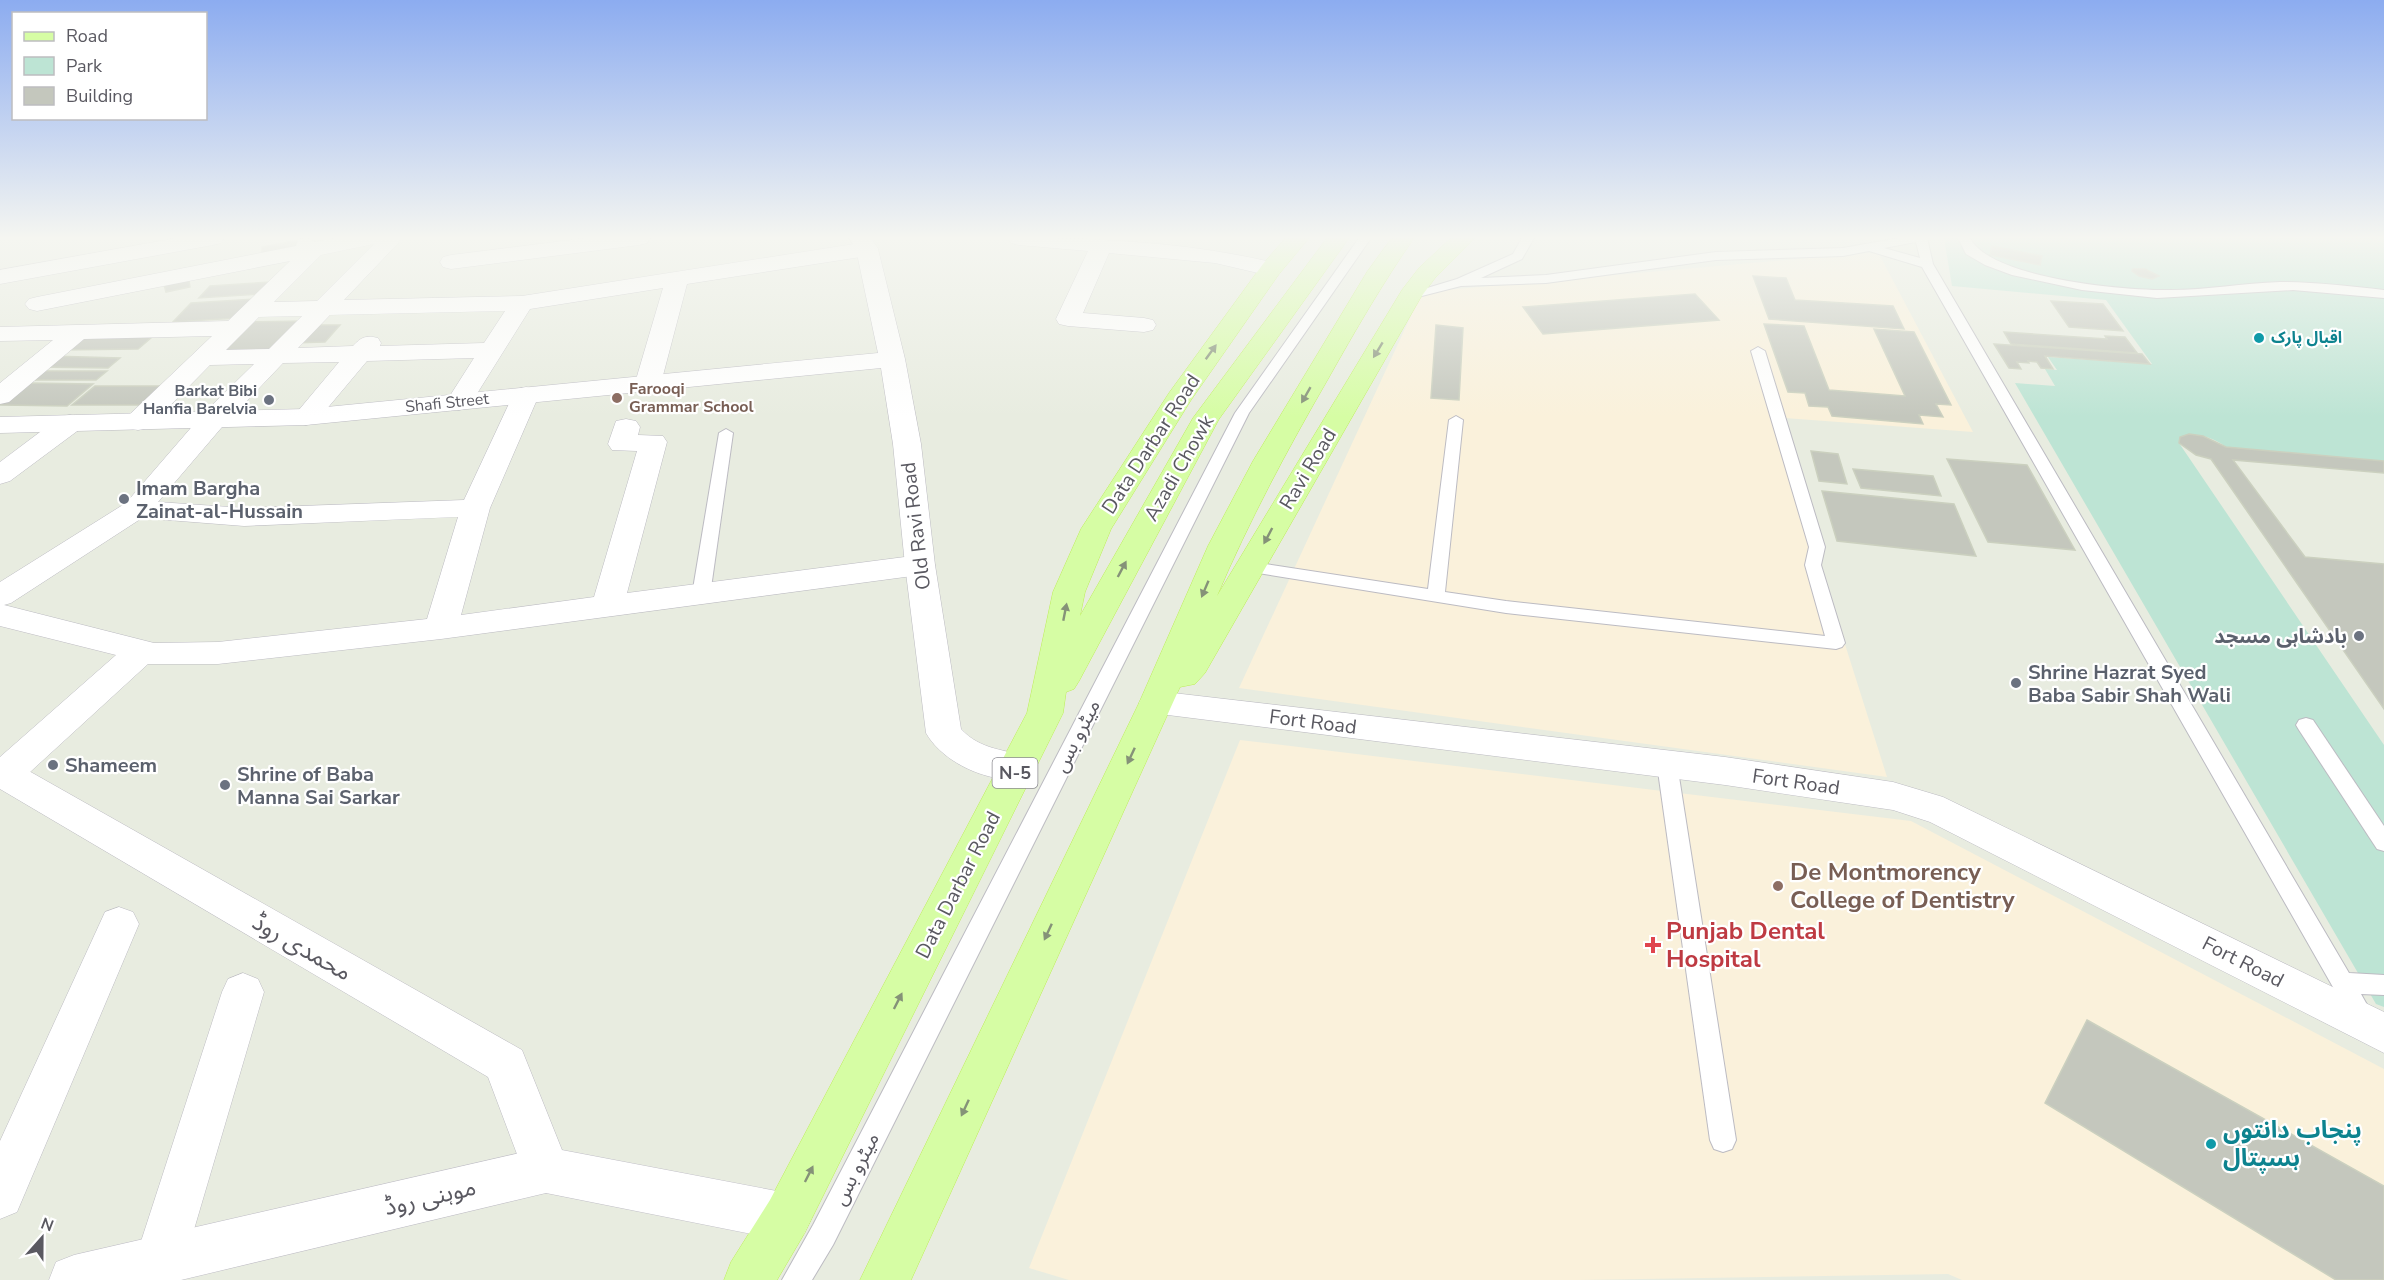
<svg xmlns="http://www.w3.org/2000/svg" width="2384" height="1280" font-family="'Nunito Sans','Noto Sans Arabic',sans-serif">
	<rect width="100%" height="100%" fill="#e8ece0"/>
	<g fill="#faf1db">
		<polygon points="1878,252 1973,432 1773,417 1887,777 1239,688 1422,292"/>
		<polygon points="1240,740 1911,821 2384,1069 2384,1280 1962,1280 1948,1274 1579,1280 1069,1280 1029,1268"/>
	</g>
	<path fill="#bde4d4" d="M1944 238H2384V461L2226 447C2212 437 2197 432 2180 437L2179 443 2384 745V1007L2376 1004 2015 383 2055 386 2045 369 2057 370 2048 357 2152 364 2106 300 1952 286Z"/>
	<g fill="#c4c7bd" stroke="#cbd0bf" stroke-width="1.5">
		<polygon points="299,240 299,249 262,256 262,247"/>
		<polygon points="1992,246 2042,256 2040,265 1990,255"/>
		<polygon points="2133,269 2145,269 2159,276 2152,279 2139,276 2132,271"/>
		<polygon points="188,275 190,287 166,292 163,281"/>
		<polygon points="1753,276 1786,278 1795,300 1893,306 1904,329 1769,319"/>
		<polygon points="270,282 260,294 199,298 210,286"/>
		<polygon points="1695,294 1719,320 1543,334 1523,307"/>
		<polygon points="254,299 238,318 173,322 191,303"/>
		<polygon points="2051,301 2103,304 2123,331 2069,327"/>
		<polygon points="307,321 280,350 214,351 243,322"/>
		<polygon points="1764,324 1804,326 1829,390 1905,396 1874,329 1914,332 1951,405 1936,404 1943,417 1919,415 1923,424 1832,416 1828,407 1809,406 1805,393 1788,392"/>
		<polygon points="309,325 340,325 325,342 293,343"/>
		<polygon points="1436,325 1463,328 1459,400 1431,398"/>
		<polygon points="158,332 138,349 61,350 82,333"/>
		<polygon points="2004,332 2107,339 2105,336 2125,337 2137,353 2011,344"/>
		<polygon points="1994,344 2142,354 2150,364 2045,356 2053,369 2041,368 2037,362 2028,361 2029,363 2017,362 2021,369 2009,368"/>
		<polygon points="50,356 120,358 108,368 37,367"/>
		<polygon points="32,371 107,371 96,380 20,380"/>
		<polygon points="26,383 93,384 67,406 0,405"/>
		<polygon points="95,386 167,386 146,405 72,405"/>
		<polygon points="2189,434 2203,436 2226,447 2384,461 2384,473 2233,460 2305,557 2384,564 2384,709 2211,459 2196,455 2179,443 2180,437"/>
		<polygon points="1811,451 1838,454 1847,484 1819,481"/>
		<polygon points="1947,459 2027,465 2075,550 1988,542"/>
		<polygon points="1853,469 1933,476 1941,496 1861,488"/>
		<polygon points="1822,491 1954,504 1976,556 1837,541"/>
		<polygon points="2087,1020 2384,1186 2384,1280 2336,1280 2045,1103"/>
	</g>
	<g fill="none" stroke-linecap="round" stroke-linejoin="round">
		<g stroke="#bcbbc2" stroke-width="2">
			<g id="service">
				<polygon points="1359,238 1371,238 1249,413 833,1245 812,1280 782,1280 813,1225 1235,413"/>
				<path d="M1522 238H1534L1522 259 1481 278 1546 275 1716 252 1843 248 1899 238H1927L1933 264 2349 973 2384 975V995L2361 994 2374 1017 2370 1024 2362 1027 2354 1024 1922 267 1869 251 1843 256 1716 260 1546 283 1461 286 1410 299 1404 295 1457 279 1513 254ZM1916 242 1920 258 1884 248Z"/>
				<path d="M1958 238H1970C1991 279 2127 291 2171 290 2207 290 2243 283 2280 282 2315 282 2349 286 2384 290V298L2293 290 2157 298 2082 290 2012 275 1985 265 1966 254Z"/>
				<polygon points="1758,347 1765,351 1825,547 1821,565 1845,643 1842,647 1836,649 1506,613 1252,572 1244,567 1252,562 1428,589 1449,420 1456,416 1463,420 1445,592 1506,601 1825,636 1805,565 1809,547 1751,351"/>
				<polygon points="726,429 733,433 710,595 701,601 692,595 719,433"/>
				<polygon points="2306,718 2313,720 2384,826 2384,851 2377,849 2299,730 2296,725 2299,720"/>
				<polygon points="1667,757 1674,759 1677,764 1736,1140 1732,1149 1723,1152 1714,1149 1710,1140 1657,764 1660,759"/>
			</g>
		</g>
		<g stroke="#bcbbc2" stroke-width="1">
			<g id="minor">
				<polygon points="177,238 224,238 221,243 213,245 0,284 0,270"/>
				<path d="M306 238 315 242 337 238H403L344 300 522 296 867 242 875 244 878 249 875 254 867 256 687 284 661 383 657 388 648 391 639 388 635 383 663 288 530 309 468 408 459 410 450 408 446 402 474 358 367 361 315 423 306 425 297 423 293 417 339 362 283 363 222 427 158 502 244 508 464 500 513 395 517 389 526 387 535 389 539 395 490 508 461 615 594 597 637 451 612 450 608 444 616 421 626 419 636 421 640 427 638 435 663 436 667 442 627 593 920 555 931 558 935 565 931 572 920 575 441 639 218 664H148L17 784 0 786V757L116 655 0 626V582L126 503 202 415 254 364 210 365 148 428 138 430 128 428 125 422 128 416 212 336 84 339 9 402 0 404V383L53 340 0 341V327L228 321 290 261 37 311 29 309 25 304 29 299 37 297 296 246 298 240ZM374 244 317 301 274 302 321 255ZM505 311 484 343 380 346 381 343 378 338C366 335 361 337 353 346L298 348 330 315ZM302 316 269 349 226 350 259 317ZM458 517 427 619 218 642 154 643 4 605 11 603 142 518 244 526Z"/>
				<polygon points="587,238 650,238 647,243 639,245 451,269 443,267 440,262 443,257 451,255"/>
				<path d="M1008 238C1100 238 1190 242 1279 264L1282 269 1279 274 1271 276 1215 263 1109 253 1083 313 1144 318 1153 320 1156 325 1153 330 1144 332 1068 326 1059 324 1056 319 1088 251 1019 245 1011 243Z"/>
				<polygon points="70,415 80,417 83,423 80,429 10,481 0,484 0,462 60,417"/>
				<polygon points="119,907 133,912 139,924 17,1212 0,1219 0,1141 105,912"/>
				<polygon points="243,973 258,979 264,992 185,1260 178,1278 172,1280 142,1278 135,1260 222,992 228,979"/>
			</g>
		</g>
		<g stroke="#bcbbc2" stroke-width="1">
			<g id="tertiary">
				<path d="M849 238H871L878 249 905 359 921 444 935 565 961 729C980 750 1006 750 1031 757L1036 767 1031 777C996 787 944 765 926 733L905 565 893 444 881 368 306 425 0 433V417L306 409 878 353 856 249Z"/>
				<polygon points="1156,691 1725,757 1893,782 1943,797 2384,1012 2384,1053 1930,822 1893,810 1725,785 1144,712 1139,703 1144,694"/>
				<polygon points="0,758 13,762 522,1050 570,1170 563,1186 546,1193 529,1186 488,1077 0,789"/>
			</g>
		</g>
		<g stroke="#bfbdc6" stroke-width="1">
			<polygon id="secondary" points="546,1147 787,1193 804,1200 812,1217 804,1234 787,1241 546,1193 181,1280 49,1280 56,1262 74,1255"/>
		</g>
		<g stroke="#beee57" stroke-width="1">
			<g id="primary">
				<polygon points="1286,238 1309,238 1279,274 1191,400 1111,529 1085,592 1080,616 1193,418 1327,238 1349,238 1219,419 1079,681 1074,689 1066,692 1063,713 804,1234 777,1280 724,1280 731,1262 770,1200 1027,713 1053,592 1081,529 1169,393 1263,264"/>
				<path d="M1392 238H1414C1382 284 1355 331 1328 379 1287 450 1249 521 1217 596L1402 290 1419 268 1451 238H1475L1435 278 1421 297 1205 673 1195 684 1180 687 911 1280H860L1139 703 1208 546 1253 461 1367 272Z"/>
			</g>
		</g>
		<use href="#service" fill="#fff" fill-rule="evenodd"/>
		<use href="#minor" fill="#fff" fill-rule="evenodd"/>
		<use href="#tertiary" fill="#fff" fill-rule="evenodd"/>
		<use href="#secondary" fill="#fff" fill-rule="evenodd"/>
		<use href="#primary" fill="#d6fda4" fill-rule="evenodd"/>
	</g>
	<defs><path id="oneway-solid" d="M-6-.8H1V-3.2L6.5 0L1 3.2V.8H-6Z" transform="scale(1.5)"/></defs>
	<g fill="#859278">
		<use href="#oneway-solid" transform="translate(1378 350) rotate(121)"/>
		<use href="#oneway-solid" transform="translate(1211 352) rotate(-54)"/>
		<use href="#oneway-solid" transform="translate(1306 395) rotate(120)"/>
		<use href="#oneway-solid" transform="translate(1268 536) rotate(118)"/>
		<use href="#oneway-solid" transform="translate(1122 569) rotate(-62)"/>
		<use href="#oneway-solid" transform="translate(1205 589) rotate(113)"/>
		<use href="#oneway-solid" transform="translate(1065 612) rotate(-79)"/>
		<use href="#oneway-solid" transform="translate(1131 756) rotate(115)"/>
		<use href="#oneway-solid" transform="translate(1048 932) rotate(115)"/>
		<use href="#oneway-solid" transform="translate(898 1001) rotate(-63)"/>
		<use href="#oneway-solid" transform="translate(965 1108) rotate(115)"/>
		<use href="#oneway-solid" transform="translate(809 1174) rotate(-63)"/>
	</g>
	<linearGradient id="sky" x2="0" y2="1"><stop stop-color="#8cacf0"/><stop offset="0.57" stop-color="#f5f6f1"/><stop offset="1" stop-color="#f5f6f1" stop-opacity="0"/></linearGradient>
	<rect width="2384" height="417" fill="url(#sky)"/>
	<g fill="#0f9aa8" stroke="#fff" stroke-width="2">
		<circle cx="2259" cy="338" r="6"/>
		<circle cx="2211" cy="1144" r="6"/>
	</g>
	<g fill="#8d6e63" stroke="#fff" stroke-width="2">
		<circle cx="617" cy="398" r="6"/>
		<circle cx="1778" cy="886" r="6"/>
	</g>
	<g fill="#6b7280" stroke="#fff" stroke-width="2">
		<circle cx="269" cy="400" r="6"/>
		<circle cx="124" cy="499" r="6"/>
		<circle cx="2359" cy="636" r="6"/>
		<circle cx="2016" cy="683" r="6"/>
		<circle cx="53" cy="765" r="6"/>
		<circle cx="225" cy="785" r="6"/>
	</g>
	<path fill="#e0444e" stroke="#fff" stroke-width="2" d="M1650 936h6v6h6v6h-6v6h-6v-6h-6v-6h6z"/>
	<g text-anchor="middle" dominant-baseline="central" stroke-width="4.5" stroke-linejoin="round" paint-order="stroke">
		<g font-size="16" font-weight="bold" fill="#0d838f" stroke="#fff" text-anchor="start">
			<text x="2271" y="338">اقبال پارک</text>
		</g>
		<g font-size="16" font-weight="bold" fill="#785e54" stroke="#fff" text-anchor="start">
			<text x="629" y="389">Farooqi<tspan x="629" dy="18">Grammar School</tspan></text>
		</g>
		<g font-size="16" font-weight="bold" fill="#5b616d" stroke="#fff" text-anchor="end">
			<text x="257" y="391">Barkat Bibi<tspan x="257" dy="18">Hanfia Barelvia</tspan></text>
		</g>
		<g font-size="16" fill="#5a5961" stroke="#fff">
			<text transform="translate(447 403) rotate(-6)">Shafi Street</text>
		</g>
		<rect fill="#fff" stroke="#8c8b90" stroke-width="1.5" x="992.5" y="758" width="45" height="30" rx="4.5"/>
		<g font-size="18" font-weight="bold" fill="#5a5961">
			<text x="1015" y="773">N-5</text>
		</g>
		<g font-size="20" fill="#5a5961" stroke="#fff">
			<text transform="translate(1151 444) rotate(-57)">Data Darbar Road</text>
			<text transform="translate(1179 468) rotate(-60)">Azadi Chowk</text>
			<text transform="translate(1308 469) rotate(-59)">Ravi Road</text>
			<text transform="translate(916 526) rotate(-97)">Old Ravi Road</text>
			<text transform="translate(1313 722) rotate(7)">Fort Road</text>
			<text transform="translate(1077 736) rotate(-63)">میٹرو بس</text>
			<text transform="translate(1796 782) rotate(8)">Fort Road</text>
			<text transform="translate(958 885) rotate(-63)">Data Darbar Road</text>
			<text transform="translate(2243 962) rotate(27)">Fort Road</text>
			<text transform="translate(856 1169) rotate(-63)">میٹرو بس</text>
		</g>
		<g font-size="20" font-weight="bold" fill="#5b616d" stroke="#fff" text-anchor="start">
			<text x="136" y="488">Imam Bargha<tspan x="136" dy="23">Zainat-al-Hussain</tspan></text>
			<text x="2347" y="636" text-anchor="end">بادشاہی مسجد</text>
			<text x="2028" y="672">Shrine Hazrat Syed<tspan x="2028" dy="23">Baba Sabir Shah Wali</tspan></text>
			<text x="65" y="765">Shameem</text>
			<text x="237" y="774">Shrine of Baba<tspan x="237" dy="23">Manna Sai Sarkar</tspan></text>
		</g>
		<g font-size="24" font-weight="bold" fill="#785e54" stroke="#fff" text-anchor="start">
			<text x="1790" y="872">De Montmorency<tspan x="1790" dy="28">College of Dentistry</tspan></text>
		</g>
		<g font-size="24" font-weight="bold" fill="#be3a42" stroke="#fff" text-anchor="start">
			<text x="1666" y="931">Punjab Dental<tspan x="1666" dy="28">Hospital</tspan></text>
		</g>
		<g font-size="24" fill="#5a5961" stroke="#fff">
			<text transform="translate(302 947) rotate(30)">محمدی روڈ</text>
			<text transform="translate(430 1197) rotate(-13)">موہنی روڈ</text>
		</g>
		<g font-size="24" font-weight="bold" fill="#0d838f" stroke="#fff" text-anchor="start">
			<text x="2223" y="1130">پنجاب دانتوں<tspan x="2223" dy="28">ہسپتال</tspan></text>
		</g>
	</g>
	<rect x="12" y="12" width="195" height="108" fill="#ffffff" stroke="#bdbdc0" stroke-width="1.5"/>
	<rect x="24" y="32" width="30" height="9" fill="#d6fda4" stroke="#bdbdc0" stroke-width="1.5"/>
	<text x="66" y="42" font-size="18" fill="#5a5961">Road</text>
	<rect x="24" y="57" width="30" height="18" fill="#bde4d4" stroke="#bdbdc0" stroke-width="1.5"/>
	<text x="66" y="72" font-size="18" fill="#5a5961">Park</text>
	<rect x="24" y="87" width="30" height="18" fill="#c4c7bd" stroke="#bdbdc0" stroke-width="1.5"/>
	<text x="66" y="102" font-size="18" fill="#5a5961">Building</text>
	<g transform="translate(42 1238) rotate(21)" stroke="#ffffff" stroke-width="4.5" paint-order="stroke">
	<path d="M0-4.5L10 22L0 15L-10 22Z" fill="#5a5961"/>
	<text y="-9" font-size="16" font-weight="bold" text-anchor="middle" fill="#5a5961">N</text>
	</g>
</svg>
